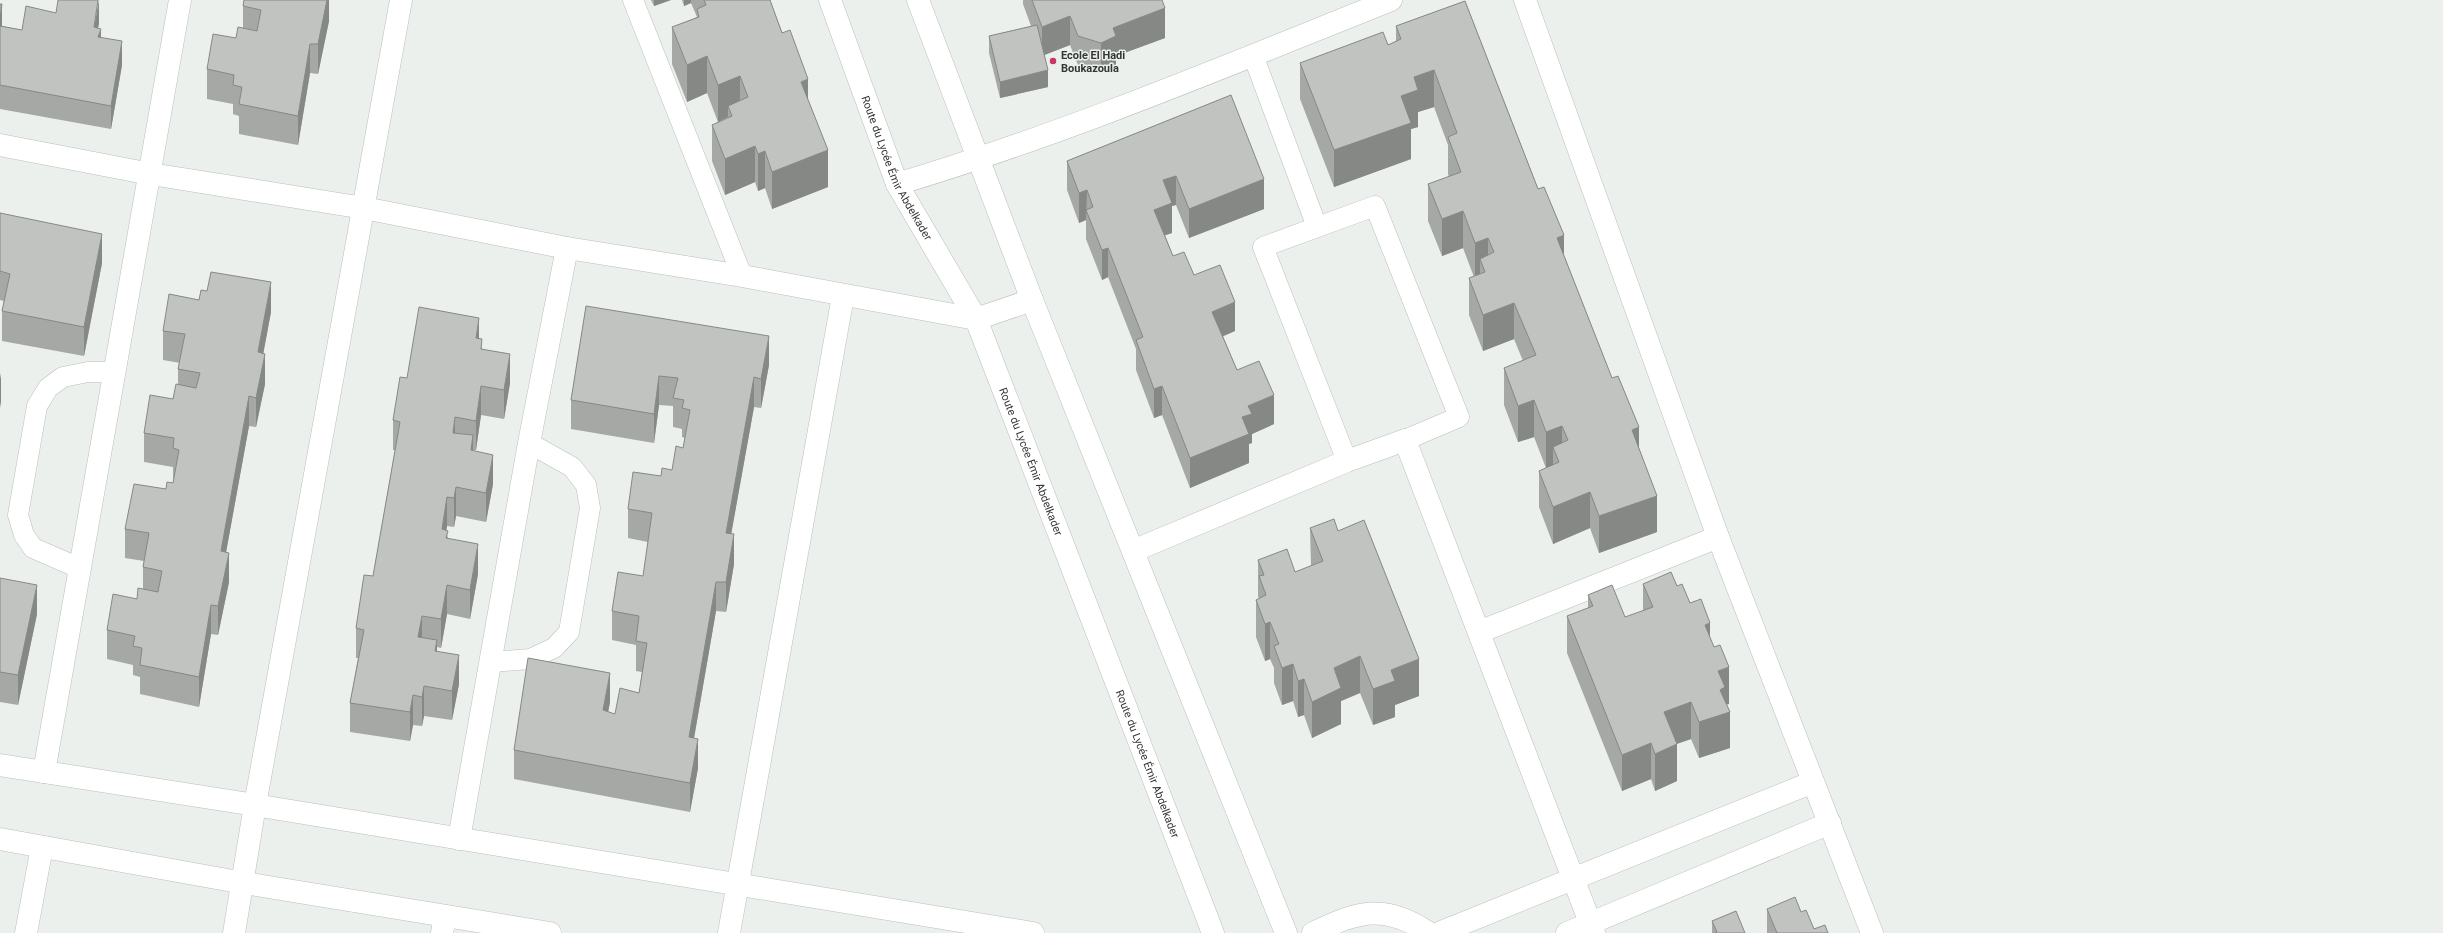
<svg xmlns="http://www.w3.org/2000/svg" width="2443" height="933" font-family="Roboto,sans-serif">
	<rect width="100%" height="100%" fill="#ebf0ed"/>
	<g fill="none" stroke-linecap="round" stroke-linejoin="round">
		<g stroke="#b9bfbc" stroke-width="21">
			<g id="service">
				<polyline points="633,0 742,276"/>
				<polyline points="1253,55 1317,227"/>
				<polyline points="1347,461 1263,247 1375,206 1459,417 1405,440"/>
				<polyline points="79,568 33,548 24,535 18,515 37,406 48,388 63,377 88,372 114,372"/>
				<polyline points="491,662 530,659 554,648 569,632 590,508 586,485 572,467 529,443"/>
			</g>
		</g>
		<g stroke="#b9bfbc" stroke-width="23">
			<g id="minor">
				<polyline points="1525,0 1718,537 1872,933"/>
				<polyline points="0,145 151,174 364,208 567,248 742,276 976,319 1032,300"/>
				<path d="M897 184C1065 134 1228 65 1391 0"/>
				<polyline points="1133,551 1347,461 1405,440 1594,933"/>
				<polyline points="1479,632 1718,537"/>
				<polyline points="44,772 180,0"/>
				<polyline points="459,839 529,443 567,248"/>
				<polyline points="26,933 42,847"/>
				<polyline points="234,933 255,805 401,0"/>
				<polyline points="442,933 445,916"/>
				<polyline points="729,933 843,296"/>
				<polyline points="1439,933 1813,782"/>
				<polyline points="1567,933 1830,823"/>
			</g>
		</g>
		<g stroke="#b9bfbc" stroke-width="23">
			<g id="tertiary">
				<path id="s1" d="M830 0 897 184 976 319 1213 933"/>
				<polyline points="918,0 1032,300 1286,933"/>
				<polyline points="0,765 255,805 1033,933"/>
				<polyline points="0,839 244,883 550,933"/>
				<path d="M1313 933C1358 911 1385 903 1429 933"/>
			</g>
		</g>
		<use href="#service" stroke="#fff" stroke-width="20"/>
		<use href="#minor" stroke="#fff" stroke-width="22"/>
		<use href="#tertiary" stroke="#fff" stroke-width="22"/>
	</g>
	<g fill="#a5a8a4">
		<polygon points="240,0 329,0 329,21 318,74 310,73 298,145 239,134 239,116 233,114 233,104 207,99 207,69 236,38 243,28 243,6 244,0"/>
		<polygon points="651,0 671,0 654,6"/>
		<polygon points="682,0 770,0 808,101 828,187 772,209 765,188 758,191 755,182 725,195 712,161 712,125 728,118 728,117 718,122 707,93 687,102 672,64 672,27 697,17 691,3 684,6"/>
		<polygon points="1023,0 1162,0 1165,38 1116,56 1116,66 1101,73 1078,65 1070,45 1044,55 1048,87 1000,98 989,53 989,36 1031,26 1023,4"/>
		<polygon points="1465,1 1639,448 1657,532 1599,553 1590,528 1553,544 1539,507 1539,471 1546,468 1534,437 1518,442 1504,405 1504,368 1523,361 1514,339 1483,351 1469,315 1469,278 1474,277 1463,248 1442,256 1428,221 1428,184 1449,177 1448,174 1448,145 1434,107 1418,112 1418,127 1411,129 1411,159 1334,187 1300,99 1300,63 1388,45 1396,41 1396,26"/>
		<polygon points="0,4 2,26 22,30 99,23 98,28 101,38 122,65 111,129 0,109"/>
		<polygon points="1231,95 1264,209 1189,238 1176,205 1172,206 1172,233 1165,235 1173,256 1194,275 1235,331 1223,336 1237,370 1274,424 1252,434 1252,443 1249,444 1249,463 1190,488 1162,415 1154,418 1136,370 1136,349 1108,277 1102,280 1086,239 1086,220 1079,223 1067,190 1067,161"/>
		<polygon points="0,213 102,263 84,356 2,341 2,311 4,301 0,300"/>
		<polygon points="199,300 271,312 263,354 265,384 256,427 249,426 226,552 229,582 218,635 211,634 199,707 140,694 140,677 133,675 133,665 107,659 107,630 137,599 143,589 143,567 144,561 125,558 125,529 173,483 174,478 173,478 173,467 144,462 144,433 173,399 178,384 178,369 180,363 163,360 163,331"/>
		<polygon points="586,306 769,365 761,408 754,407 731,534 734,564 726,612 716,611 694,738 698,768 690,812 514,779 514,750 610,702 608,712 615,714 639,693 642,672 636,671 636,645 612,640 612,611 643,576 648,542 628,538 628,509 661,476 672,470 683,448 685,438 682,437 682,429 673,427 673,406 659,405 654,443 571,429 571,400"/>
		<polygon points="479,338 482,349 510,383 504,419 481,415 476,450 473,450 493,484 486,522 456,516 454,527 447,526 446,531 448,538 478,574 470,619 447,614 441,648 437,647 437,652 459,684 452,720 424,716 422,726 413,725 410,741 350,732 350,703 358,658 356,658 356,628 373,576 395,450 393,450 393,420 407,378"/>
		<polygon points="1310,528 1338,531 1419,696 1395,705 1395,717 1373,725 1360,693 1341,701 1341,724 1312,738 1304,715 1298,717 1293,701 1282,705 1274,683 1274,668 1270,659 1265,661 1256,637 1256,600 1259,599 1258,596 1258,560 1295,572 1311,566"/>
		<polygon points="0,578 37,614 18,705 0,702"/>
		<polygon points="1643,584 1677,586 1690,603 1710,638 1729,704 1726,704 1730,748 1699,758 1691,739 1677,744 1677,781 1655,791 1651,779 1622,791 1567,653 1567,616 1588,609 1588,595 1625,617 1643,611"/>
		<polygon points="1767,909 1801,912 1814,929 1828,933 1767,933"/>
		<polygon points="1712,921 1745,933 1712,933"/>
	</g>
	<g fill="#868886">
		<polygon points="99,0 99,23 94,51 94,27"/>
		<polygon points="327,0 329,0 329,21 318,74 318,44"/>
		<polygon points="654,0 671,0 654,6"/>
		<polygon points="684,0 691,0 691,3 684,6"/>
		<polygon points="2,4 2,28 0,43 0,19"/>
		<polygon points="1165,8 1165,38 1116,56 1116,66 1101,73 1101,43 1113,28"/>
		<polygon points="1070,16 1070,45 1042,56 1042,27"/>
		<polygon points="101,29 101,53 98,37"/>
		<polygon points="122,41 122,65 111,129 111,106"/>
		<polygon points="310,44 310,73 298,145 298,116"/>
		<polygon points="707,56 707,93 687,102 687,65"/>
		<polygon points="1048,70 1048,87 1000,98 1000,82"/>
		<polygon points="1434,70 1434,107 1418,112 1418,127 1411,129 1411,159 1334,187 1334,150 1401,96 1414,77"/>
		<polygon points="740,76 740,112 728,106 728,117 718,122 718,85"/>
		<polygon points="808,79 808,115 801,82"/>
		<polygon points="755,146 755,182 725,195 725,159"/>
		<polygon points="828,150 828,187 772,209 772,172"/>
		<polygon points="765,151 765,188 758,191 758,154"/>
		<polygon points="1176,176 1176,205 1172,206 1172,233 1154,239 1154,210 1163,180"/>
		<polygon points="1264,179 1264,209 1189,238 1189,209"/>
		<polygon points="1087,190 1086,220 1079,223 1079,193"/>
		<polygon points="1463,211 1463,248 1442,256 1442,219"/>
		<polygon points="102,234 102,263 84,356 84,327"/>
		<polygon points="1564,235 1564,272 1557,238"/>
		<polygon points="1488,238 1488,275 1485,272 1480,259 1480,278 1475,279 1475,243"/>
		<polygon points="1108,248 1108,277 1102,280 1102,250"/>
		<polygon points="271,282 271,312 258,382 258,352"/>
		<polygon points="1235,302 1235,331 1212,341 1212,312"/>
		<polygon points="1514,303 1514,339 1483,351 1483,315"/>
		<polygon points="479,318 479,347 476,338"/>
		<polygon points="769,336 769,365 761,408 761,379"/>
		<polygon points="265,354 265,384 256,427 256,398"/>
		<polygon points="510,354 510,383 504,419 504,390"/>
		<polygon points="1,373 1,402 0,408 0,379"/>
		<polygon points="659,376 659,405 654,443 654,414"/>
		<polygon points="754,377 754,407 726,563 726,533"/>
		<polygon points="481,386 481,415 476,450 476,421"/>
		<polygon points="1162,386 1162,415 1154,418 1154,389"/>
		<polygon points="1274,395 1274,424 1252,434 1252,443 1249,444 1249,463 1190,488 1190,458 1242,417 1248,406"/>
		<polygon points="249,396 249,426 221,580 221,551"/>
		<polygon points="1534,400 1534,437 1518,442 1518,406"/>
		<polygon points="455,417 455,447 453,433"/>
		<polygon points="1562,426 1562,463 1559,462 1553,447 1553,466 1546,468 1546,432"/>
		<polygon points="1639,427 1639,463 1632,430"/>
		<polygon points="473,435 473,465 471,450"/>
		<polygon points="493,455 493,484 486,522 486,493"/>
		<polygon points="456,487 456,516 454,527 454,498"/>
		<polygon points="1590,492 1590,528 1553,544 1553,507"/>
		<polygon points="1657,496 1657,532 1599,553 1599,516"/>
		<polygon points="447,497 447,526 442,559 442,529"/>
		<polygon points="734,534 734,564 726,612 726,582"/>
		<polygon points="478,544 478,574 470,619 470,590"/>
		<polygon points="229,553 229,582 218,635 218,606"/>
		<polygon points="716,582 716,611 689,767 689,737"/>
		<polygon points="37,585 37,614 18,705 18,675"/>
		<polygon points="447,585 447,614 441,648 441,619"/>
		<polygon points="211,605 211,634 199,707 199,677"/>
		<polygon points="422,616 422,645 418,637"/>
		<polygon points="1270,622 1270,659 1265,661 1265,624"/>
		<polygon points="1710,623 1710,659 1705,625"/>
		<polygon points="437,640 437,670 435,651"/>
		<polygon points="459,655 459,684 452,720 452,691"/>
		<polygon points="1360,656 1360,693 1341,701 1341,724 1312,738 1312,702 1334,668"/>
		<polygon points="1419,659 1419,696 1395,705 1395,717 1373,725 1373,689 1391,670"/>
		<polygon points="1293,664 1293,701 1282,705 1282,668"/>
		<polygon points="1729,667 1729,704 1725,705 1730,712 1730,748 1699,758 1699,722 1718,671"/>
		<polygon points="610,673 610,702 603,739 603,710"/>
		<polygon points="1304,679 1304,715 1298,717 1298,681"/>
		<polygon points="424,686 424,716 422,726 422,697"/>
		<polygon points="413,695 413,725 410,741 410,712"/>
		<polygon points="1691,702 1691,739 1664,748 1664,712"/>
		<polygon points="698,739 698,768 690,812 690,783"/>
		<polygon points="1651,743 1651,779 1622,791 1622,755"/>
		<polygon points="1677,744 1677,781 1655,791 1655,754"/>
	</g>
	<g fill="#c0c3bf" stroke="#868886">
		<polygon points="58,0 98,0 94,27 101,29 98,37 122,41 111,106 0,85 0,26 22,30 26,6 56,13"/>
		<polygon points="244,0 327,0 318,44 310,44 298,116 239,104 242,87 233,85 234,75 207,69 213,34 236,38 238,27 257,31 261,10 243,6"/>
		<polygon points="704,0 770,0 782,33 790,30 808,79 801,82 828,150 772,172 765,151 758,154 755,146 725,159 712,125 732,116 728,106 748,97 740,76 718,85 707,56 687,65 672,27 699,17 697,9 706,5"/>
		<polygon points="1032,0 1162,0 1165,8 1113,28 1116,36 1101,43 1078,36 1070,16 1042,27"/>
		<polygon points="1465,1 1538,189 1544,187 1564,235 1557,238 1612,378 1618,376 1639,427 1632,430 1657,496 1599,516 1590,492 1553,507 1539,471 1559,462 1553,447 1568,440 1562,426 1546,432 1534,400 1518,406 1504,368 1536,355 1514,303 1483,315 1469,278 1485,272 1480,259 1494,252 1488,238 1475,243 1463,211 1442,219 1428,184 1461,172 1448,137 1457,133 1434,70 1414,77 1418,90 1401,96 1411,123 1334,150 1300,63 1383,32 1388,45 1401,39 1396,26"/>
		<polygon points="0,4 2,4 0,19"/>
		<polygon points="1037,25 1048,70 1000,82 989,36"/>
		<polygon points="1231,95 1264,179 1189,209 1176,176 1163,180 1172,203 1154,210 1173,256 1184,252 1194,275 1220,265 1235,302 1212,312 1237,370 1259,361 1274,395 1248,406 1252,414 1242,417 1249,434 1190,458 1162,386 1154,389 1136,340 1143,337 1108,248 1102,250 1086,210 1093,207 1087,190 1079,193 1067,161"/>
		<polygon points="0,213 102,234 84,327 2,311 10,274 0,271"/>
		<polygon points="211,272 271,282 258,352 265,354 256,398 249,396 221,551 229,553 218,606 211,605 199,677 140,665 142,648 133,646 135,636 107,630 113,594 137,599 138,588 158,592 162,571 143,567 149,533 125,529 134,484 166,489 167,482 173,483 179,450 173,448 174,438 144,433 150,395 173,399 176,384 196,388 200,373 178,369 185,334 163,331 169,294 199,300 201,290 207,291"/>
		<polygon points="586,306 769,336 761,379 754,377 726,533 734,534 726,582 716,582 689,737 698,739 690,783 514,750 528,658 610,673 603,710 615,714 620,688 639,693 647,643 636,641 639,616 612,611 618,572 643,576 652,513 628,509 633,472 661,476 662,468 672,470 676,446 683,448 690,410 682,408 684,400 673,398 678,378 659,376 654,414 571,400"/>
		<polygon points="419,307 479,318 476,338 482,339 481,349 510,354 504,390 481,386 476,421 455,417 453,433 473,435 471,450 493,455 486,493 456,487 454,498 447,497 442,529 448,531 446,538 478,544 470,590 447,585 441,619 422,616 418,637 437,640 435,651 459,655 452,691 424,686 422,697 413,695 410,712 350,703 364,630 356,628 364,575 373,576 400,422 393,420 400,377 407,378"/>
		<polygon points="1334,519 1338,531 1364,520 1419,659 1391,670 1395,681 1373,689 1360,656 1334,668 1341,688 1312,702 1304,679 1298,681 1293,664 1282,668 1274,646 1279,644 1270,622 1265,624 1256,600 1266,595 1259,576 1264,575 1258,560 1287,549 1295,572 1323,561 1310,528"/>
		<polygon points="1671,572 1677,586 1682,584 1690,603 1701,599 1710,623 1705,625 1714,647 1720,645 1729,667 1718,671 1725,687 1720,690 1730,712 1699,722 1691,702 1664,712 1677,744 1655,754 1651,743 1622,755 1567,616 1593,606 1588,595 1612,585 1625,617 1653,607 1643,584"/>
		<polygon points="0,578 37,585 18,675 0,672"/>
		<polygon points="1795,897 1801,912 1806,910 1814,929 1825,925 1828,933 1776,933 1777,933 1767,909"/>
		<polygon points="1736,911 1745,933 1715,933 1717,932 1712,921"/>
	</g>
	<circle fill="#c53867" stroke="#ebf0ed" stroke-width="1.5" cx="1053" cy="61" r="4"/>
	<g text-anchor="middle" dominant-baseline="central" stroke-width="3" stroke-linejoin="round" paint-order="stroke">
		<g font-size="11" font-weight="bold" fill="#343635" stroke="#ebf0ed" text-anchor="start">
			<text x="1061" y="55">Ecole El Hadi<tspan x="1061" dy="13">Boukazoula</tspan></text>
		</g>
		<g font-size="11" fill="#343635" stroke="#ebf0ed">
			<text stroke="none"><textPath href="#s1" startOffset="181">Route du Lycée Émir Abdelkader</textPath></text>
			<text stroke="none"><textPath href="#s1" startOffset="505">Route du Lycée Émir Abdelkader</textPath></text>
			<text stroke="none"><textPath href="#s1" startOffset="829">Route du Lycée Émir Abdelkader</textPath></text>
		</g>
	</g>
</svg>
